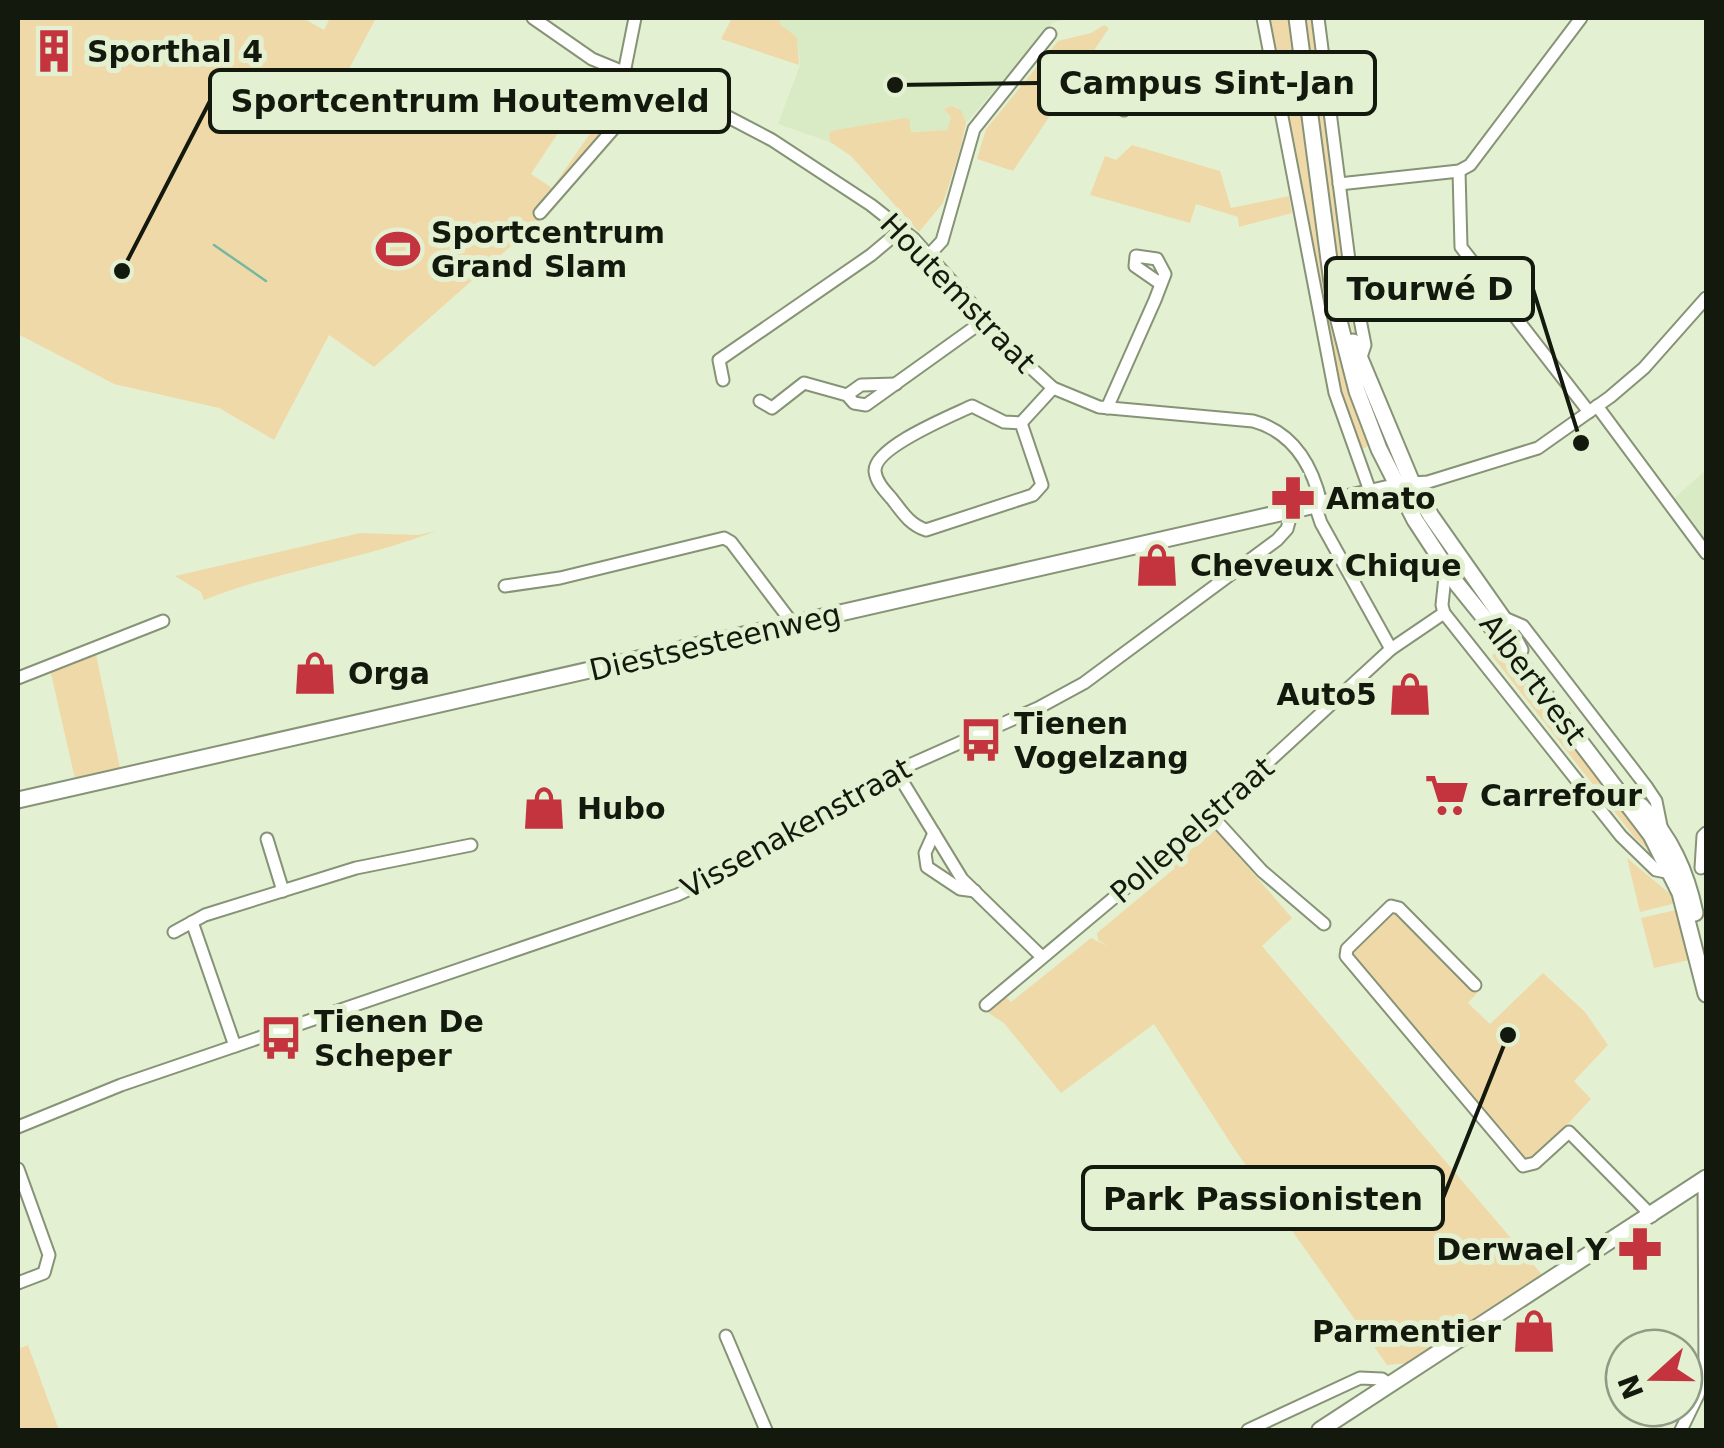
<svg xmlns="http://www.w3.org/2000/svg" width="1724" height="1448" font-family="'DejaVu Sans',sans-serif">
	<rect width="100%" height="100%" fill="#e3f1d2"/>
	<g fill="#d9ebc4">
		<polygon points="779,18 1069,18 1052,23 966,123 957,107 945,110 951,117 947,130 829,135 830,142 778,124 800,65 797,37 781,25"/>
		<polygon points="1706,470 1706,549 1671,501"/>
	</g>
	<g fill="#f0d9a9">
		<polygon points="18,18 303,18 324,30 330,18 376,18 349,69 465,131 492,88 560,130 531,174 552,188 624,85 634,88 633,94 551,197 558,204 552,210 374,367 329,335 274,440 219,408 114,384 18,334"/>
		<polygon points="732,18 779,18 781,25 797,37 799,65 721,39"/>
		<polygon points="1268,18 1291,18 1341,362 1369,446 1357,451 1344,415"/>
		<path d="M1305 18H1311L1319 80 1324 81V85L1320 86 1330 165H1334L1340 204 1335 206C1341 247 1342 298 1356 335L1361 334 1360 349 1345 310Z"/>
		<polygon points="1104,25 1109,28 1013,171 977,159 986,129 1058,41 1091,33"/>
		<polygon points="952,106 961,110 966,123 960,150 943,203 919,232 851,156 830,142 829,135 831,131 904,118 909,119 911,132 947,130 951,117 944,109"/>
		<polygon points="1132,145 1220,171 1231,208 1289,196 1292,213 1239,227 1238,217 1196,204 1190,223 1090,195 1105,156 1116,160"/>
		<path d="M436 531C359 561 280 570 204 600L201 592 175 576 360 533 418 535Z"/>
		<polygon points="95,650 120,768 75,779 50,669"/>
		<polygon points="1496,652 1515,676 1521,674 1650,844 1645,847 1635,838 1492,656"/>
		<polygon points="1215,829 1292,918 1262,946 1544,1277 1420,1362 1387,1365 1235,1150 1154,1024 1061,1093 1004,1023 984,1010 1003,994 1011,1002 1091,938 1108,946 1098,940 1097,933 1175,868 1167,859 1182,857"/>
		<polygon points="1627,858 1669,893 1676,903 1640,912"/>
		<polygon points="1676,910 1689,960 1654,968 1641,918"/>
		<polygon points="1390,911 1401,913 1478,992 1468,1003 1490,1024 1543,973 1585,1012 1608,1045 1574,1081 1591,1099 1536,1158 1522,1159 1353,961 1350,950"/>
		<polygon points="28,1345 59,1430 18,1430 18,1349"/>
	</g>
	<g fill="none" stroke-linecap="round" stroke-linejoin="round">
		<polyline stroke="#73b9a1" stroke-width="2.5" points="214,245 266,281"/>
		<g stroke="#869376" stroke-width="15">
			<g id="minor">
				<path d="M533 18 592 59 709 107 772 140 871 205 914 239 1018 356 1053 388 1099 407 1253 421C1293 432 1312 464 1321 503"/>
				<polyline points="1263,18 1335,393 1370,491"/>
				<polyline points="1318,18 1350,268 1365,345 1360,360"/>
				<polyline points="624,73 635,18"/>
				<polyline points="1124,110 1131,88 1136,82 1271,59"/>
				<polyline points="1459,171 1461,247 1589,412"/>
				<polyline points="1339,184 1459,171 1470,165 1581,18"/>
				<polyline points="540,213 629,111 647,82"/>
				<polyline points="928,256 942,241 974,129 1050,34"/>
				<polyline points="723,380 719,360 871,255 902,229"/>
				<polyline points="847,395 861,385 896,384"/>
				<polyline points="760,401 772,408 804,383 847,395 854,403 866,405 986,319"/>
				<path d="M972 406 1004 422 1021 423 1042 485 1033 495 926 530C910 525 902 512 892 499 885 491 876 482 875 471 874 447 951 416 972 406Z"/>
				<polyline points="1597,406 1706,553"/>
				<polyline points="1107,408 1155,300 1165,274 1157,259 1136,256 1135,266 1161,284"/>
				<polyline points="1021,423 1053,388"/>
				<polyline points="1412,483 1428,482 1538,448 1610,397 1644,368 1706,298"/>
				<polyline points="1315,505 1321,523 1391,649"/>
				<polyline points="1446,567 1442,605 1444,613 1621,836 1656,870 1671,873"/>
				<polyline points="505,586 560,578 724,538 731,542 793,624"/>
				<polyline points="1502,617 1523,626 1646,786 1656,801 1662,831"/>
				<polyline points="18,678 163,621"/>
				<polyline points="896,771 962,879 1042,957"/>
				<polyline points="1211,815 1262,871 1324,924"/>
				<polyline points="934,833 925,853 927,867 960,889 975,891"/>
				<polyline points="267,839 283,891"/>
				<polyline points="1701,868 1703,836 1706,833"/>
				<polyline points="192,922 235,1046"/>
				<polyline points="174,932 205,915 356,868 471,845"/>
				<polyline points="1475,985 1399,908 1391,906 1347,949 1346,956 1523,1166 1535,1163 1569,1132 1652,1216"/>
				<polyline points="986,1005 1191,833 1391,649 1444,613"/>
				<polyline points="18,1127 121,1085 677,895 720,875 896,771 1038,708 1084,683 1277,540 1287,529 1292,511"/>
				<polyline points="18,1169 49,1255 44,1273 18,1283"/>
				<polyline points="726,1336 766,1430"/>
				<polyline points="1248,1430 1360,1378 1382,1379 1391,1385"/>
				<polyline points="1681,1430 1698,1395 1705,1368 1704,1180"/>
			</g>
		</g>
		<g stroke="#869376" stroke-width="19">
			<g id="major">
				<polyline points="1297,18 1335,305 1357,391 1379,449 1415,520 1457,584 1516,657 1651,835 1680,893 1706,994"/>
				<polyline points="1353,342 1412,483 1431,516 1502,617 1520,650"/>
				<polyline points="18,800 1412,483"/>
				<path d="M1641 806C1671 838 1686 871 1695 913"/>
				<polyline points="1320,1430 1706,1178"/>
			</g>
		</g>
		<use href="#minor" stroke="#fff" stroke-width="11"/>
		<use href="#major" stroke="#fff" stroke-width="15"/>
	</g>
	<defs>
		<g id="building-bare" transform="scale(3.45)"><path d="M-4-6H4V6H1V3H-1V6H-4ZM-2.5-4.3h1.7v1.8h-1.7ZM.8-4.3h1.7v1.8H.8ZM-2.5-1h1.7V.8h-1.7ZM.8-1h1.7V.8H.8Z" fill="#c4343e" stroke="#e3f1d2" stroke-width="2.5" paint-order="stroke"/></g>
		<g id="stadium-bare" transform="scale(3.45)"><path d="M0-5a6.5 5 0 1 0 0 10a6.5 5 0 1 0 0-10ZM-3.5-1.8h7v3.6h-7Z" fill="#c4343e" stroke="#e3f1d2" stroke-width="2.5" paint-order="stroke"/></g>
		<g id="pharmacy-bare" transform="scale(3.45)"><path d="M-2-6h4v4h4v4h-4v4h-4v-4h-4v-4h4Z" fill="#c4343e" stroke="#e3f1d2" stroke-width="2.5" paint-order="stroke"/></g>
		<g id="shop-bare" transform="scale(3.45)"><path d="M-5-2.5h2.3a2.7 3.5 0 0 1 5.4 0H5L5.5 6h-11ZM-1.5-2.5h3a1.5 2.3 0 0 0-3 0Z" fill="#c4343e" stroke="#e3f1d2" stroke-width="2.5" paint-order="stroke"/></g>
		<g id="bus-bare" transform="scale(3.45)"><path d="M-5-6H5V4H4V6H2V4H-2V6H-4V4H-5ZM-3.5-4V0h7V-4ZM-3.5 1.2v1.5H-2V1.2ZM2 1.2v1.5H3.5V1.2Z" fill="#c4343e" stroke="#e3f1d2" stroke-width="2.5" paint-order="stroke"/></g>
		<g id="supermarket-bare" transform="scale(3.45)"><path d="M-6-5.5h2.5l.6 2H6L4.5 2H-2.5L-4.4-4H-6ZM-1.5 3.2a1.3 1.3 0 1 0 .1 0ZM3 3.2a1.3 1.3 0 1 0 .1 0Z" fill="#c4343e" stroke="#e3f1d2" stroke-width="2.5" paint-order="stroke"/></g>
	</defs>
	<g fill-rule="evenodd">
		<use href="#building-bare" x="54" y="51"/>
		<use href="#stadium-bare" x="398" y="249"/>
		<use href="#pharmacy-bare" x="1293" y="498"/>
		<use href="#shop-bare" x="1157" y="565"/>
		<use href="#shop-bare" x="315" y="673"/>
		<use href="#shop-bare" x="1410" y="694"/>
		<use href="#bus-bare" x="981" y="740"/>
		<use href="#supermarket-bare" x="1447" y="795"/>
		<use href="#shop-bare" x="544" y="808"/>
		<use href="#bus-bare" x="281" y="1038"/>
		<use href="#pharmacy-bare" x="1640" y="1249"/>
		<use href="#shop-bare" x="1534" y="1331"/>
	</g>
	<g text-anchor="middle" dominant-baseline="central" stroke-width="10" stroke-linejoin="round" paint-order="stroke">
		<g font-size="30" font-weight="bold" fill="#14190e" stroke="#e3f1d2" text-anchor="start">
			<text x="87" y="51">Sporthal 4</text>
			<text x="431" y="232">Sportcentrum<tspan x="431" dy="34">Grand Slam</tspan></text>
			<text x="1326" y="498">Amato</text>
			<text x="1190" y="565">Cheveux Chique</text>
			<text x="348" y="673">Orga</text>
			<text x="1377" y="694" text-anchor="end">Auto5</text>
			<text x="1014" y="723">Tienen<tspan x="1014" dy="34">Vogelzang</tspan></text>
			<text x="1480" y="795">Carrefour</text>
			<text x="577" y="808">Hubo</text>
			<text x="314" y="1021">Tienen De<tspan x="314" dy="34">Scheper</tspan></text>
			<text x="1607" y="1249" text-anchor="end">Derwael Y</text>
			<text x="1501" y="1331" text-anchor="end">Parmentier</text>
		</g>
		<g font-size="30" fill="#14190e" stroke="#e3f1d2">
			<text transform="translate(958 293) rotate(46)">Houtemstraat</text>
			<text transform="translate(715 642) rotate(-13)">Diestsesteenweg</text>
			<text transform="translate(1533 679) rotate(53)">Albertvest</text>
			<text transform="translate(796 828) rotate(-29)">Vissenakenstraat</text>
			<text transform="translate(1192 830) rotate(-41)">Pollepelstraat</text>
		</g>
	</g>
	<path fill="none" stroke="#14190e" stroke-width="4" d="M895 85L1039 83M122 271L210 101M1581 443L1533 289M1508 1035L1443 1198"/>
	<g fill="#14190e" stroke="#e3f1d2" stroke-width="4">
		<circle cx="895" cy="85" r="10"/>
		<circle cx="122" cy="271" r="10"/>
		<circle cx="1581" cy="443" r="10"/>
		<circle cx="1508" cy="1035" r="10"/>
	</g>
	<g fill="#e3f1d2" stroke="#14190e" stroke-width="4">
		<rect x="1039" y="52" width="336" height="62" rx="10"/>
		<rect x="210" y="70" width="519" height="62" rx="10"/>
		<rect x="1326" y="258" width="207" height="62" rx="10"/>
		<rect x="1083" y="1167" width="360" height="62" rx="10"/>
	</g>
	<g font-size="32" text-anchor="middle" font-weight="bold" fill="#14190e">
		<text x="1207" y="94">Campus Sint-Jan</text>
		<text x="470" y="112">Sportcentrum Houtemveld</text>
		<text x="1430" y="300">Tourwé D</text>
		<text x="1263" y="1210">Park Passionisten</text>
	</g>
	<rect width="1724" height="1448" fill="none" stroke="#14190e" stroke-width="40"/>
	<g transform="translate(1654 1378) rotate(249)"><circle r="48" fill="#e3f1d2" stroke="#909b84" stroke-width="2.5"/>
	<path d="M0-8L18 38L0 25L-18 38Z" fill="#c4343e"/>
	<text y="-15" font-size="28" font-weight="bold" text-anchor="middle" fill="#14190e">N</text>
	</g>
</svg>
